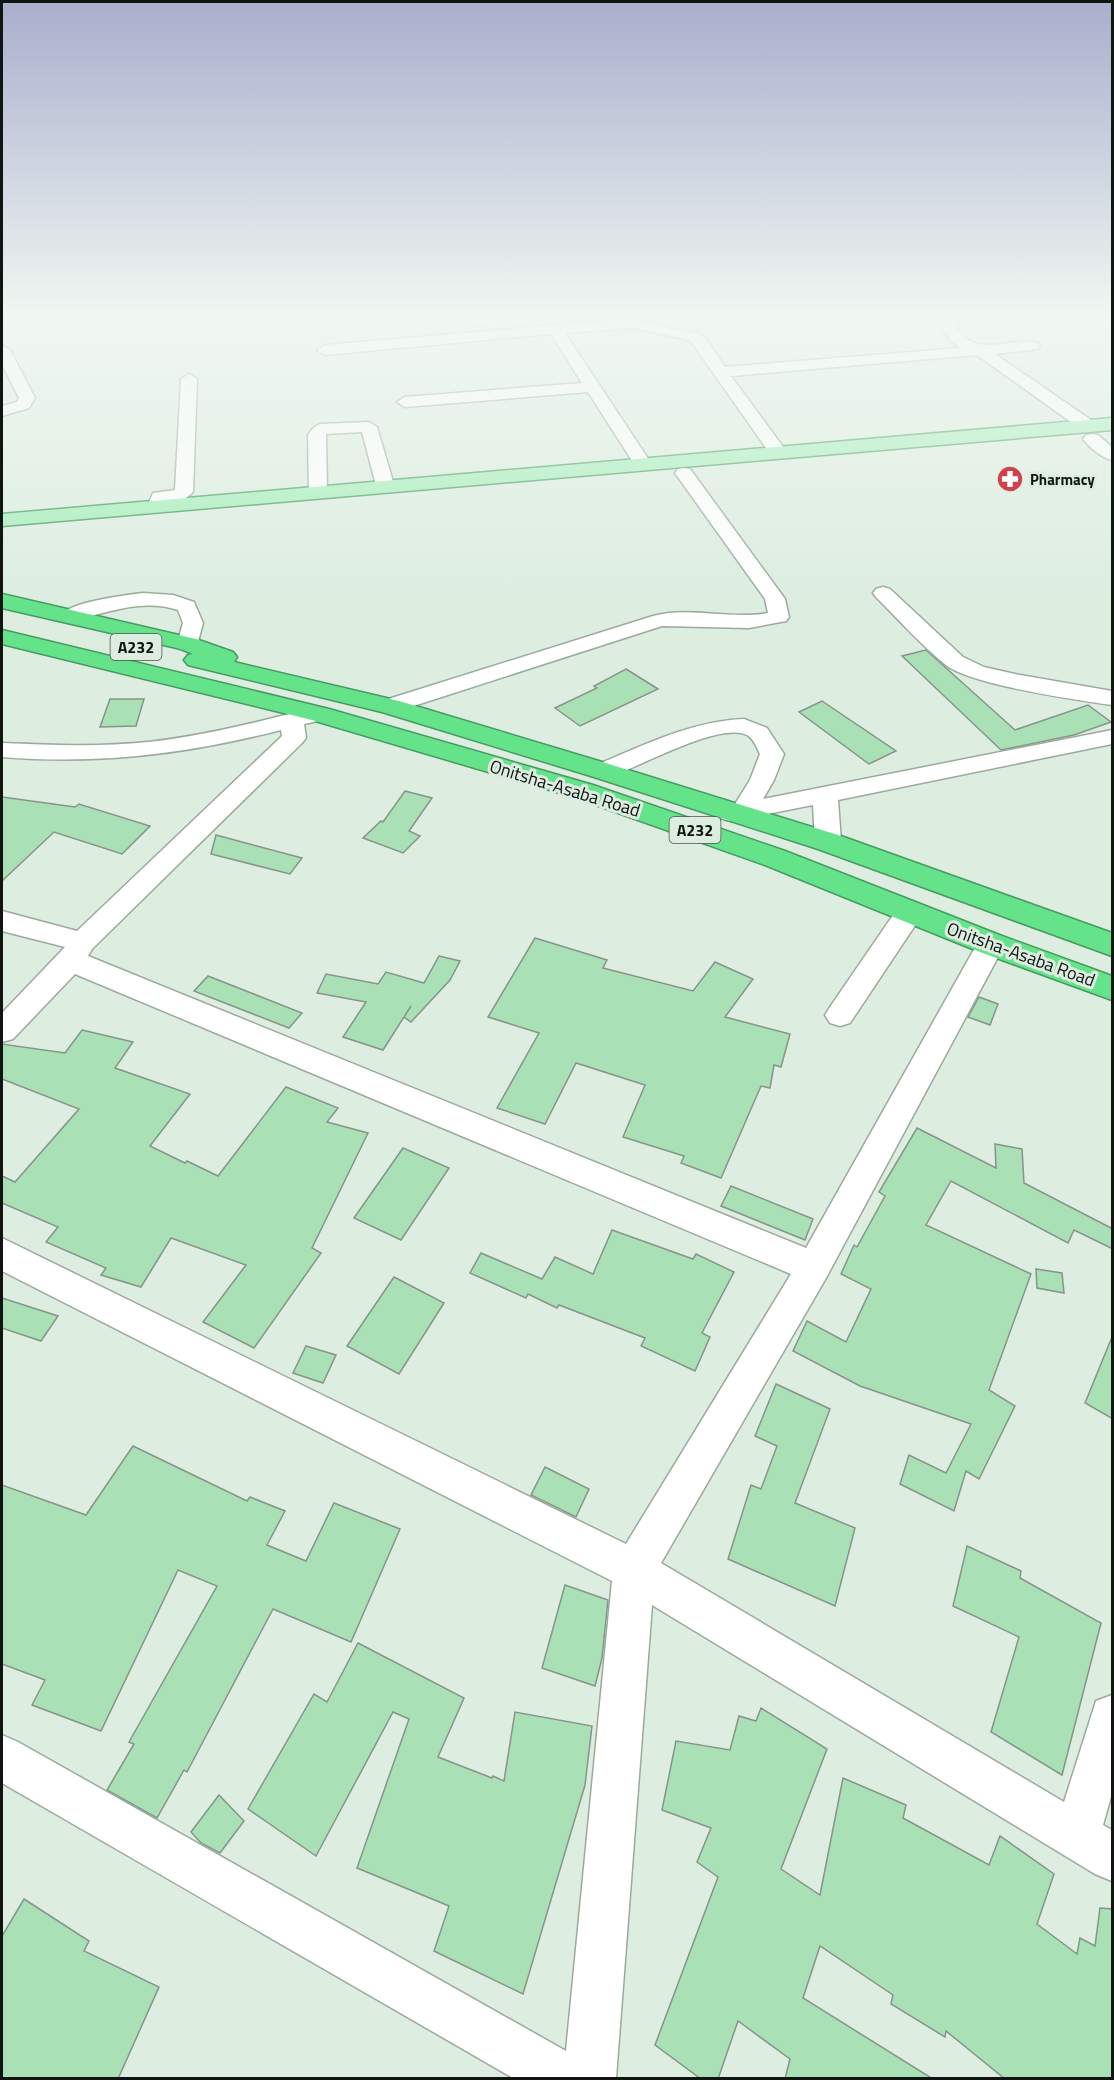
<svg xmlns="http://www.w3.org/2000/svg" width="1114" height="2080" font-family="'Titillium Web',sans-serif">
	<rect width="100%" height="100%" fill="#ddede0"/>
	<g fill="#a9e0b5" stroke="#869589" stroke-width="1.5">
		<polygon points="926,650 1015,730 1088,705 1111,722 1074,735 1001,750 902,656"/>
		<polygon points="626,669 658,689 580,726 555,708 597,688 594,686"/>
		<polygon points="110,699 144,699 136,726 100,727"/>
		<polygon points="822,701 896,751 869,764 799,712"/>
		<polygon points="405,791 432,798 409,831 420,836 403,853 363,838 381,821 383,822"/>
		<polygon points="2,797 75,807 79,804 150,826 122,854 54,832 2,881"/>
		<polygon points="216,835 302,858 290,874 211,854"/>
		<polygon points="535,938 607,960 603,968 693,991 715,962 753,979 725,1017 790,1034 781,1067 774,1065 770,1088 761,1086 721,1178 681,1163 684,1156 623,1137 645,1085 576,1063 545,1124 497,1108 539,1033 488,1017"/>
		<polygon points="439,956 460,961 450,980 411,1022 404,1017 411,1006 383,1050 343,1037 366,1002 317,993 326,974 378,984 386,972 424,983"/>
		<polygon points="208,976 302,1013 289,1028 194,991"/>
		<polygon points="979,997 998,1004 990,1025 968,1017"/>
		<polygon points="82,1030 133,1042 115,1068 190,1094 150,1146 185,1163 187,1161 218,1176 286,1087 338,1108 327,1122 368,1133 312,1248 321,1253 254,1348 203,1322 246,1265 171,1238 141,1287 101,1275 106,1268 46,1242 58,1227 2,1203 2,1176 15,1182 79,1109 2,1079 2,1044 65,1053"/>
		<polygon points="917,1128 996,1168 995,1144 1022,1149 1024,1183 1113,1229 1113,1249 1074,1230 1068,1243 951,1181 926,1225 1031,1274 989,1390 1015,1406 979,1479 966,1471 954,1511 900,1484 909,1455 946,1473 971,1424 860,1386 793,1351 807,1321 846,1342 871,1289 841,1274 854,1245 857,1247 885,1196 879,1192"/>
		<polygon points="403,1148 449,1168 401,1240 354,1218"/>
		<polygon points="731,1186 813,1219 805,1240 721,1206"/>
		<polygon points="612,1230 693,1259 696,1254 734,1272 702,1333 710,1337 695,1371 641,1346 645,1338 559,1305 557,1308 528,1294 526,1298 470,1273 481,1253 542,1279 555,1257 593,1274"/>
		<polygon points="1036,1269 1062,1273 1064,1293 1037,1288"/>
		<polygon points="394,1277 444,1303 399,1374 347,1346"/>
		<polygon points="2,1298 58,1316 41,1341 2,1328"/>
		<polygon points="1112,1337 1113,1337 1113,1419 1085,1403"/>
		<polygon points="306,1346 336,1355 323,1383 293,1373"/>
		<polygon points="776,1384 830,1409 795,1503 855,1528 835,1606 728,1559 751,1485 761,1489 777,1446 755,1436"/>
		<polygon points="133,1446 247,1501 250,1497 285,1511 267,1545 306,1561 334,1503 400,1529 351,1642 273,1609 187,1772 184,1770 157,1818 107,1790 134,1744 129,1742 217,1586 178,1570 101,1731 32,1705 45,1680 2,1664 2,1485 86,1515"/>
		<polygon points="545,1467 589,1489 576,1517 531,1495"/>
		<polygon points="967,1546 1021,1571 1020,1578 1101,1623 1062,1775 991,1732 1019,1637 953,1606"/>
		<polygon points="565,1585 608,1600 602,1658 595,1686 542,1668"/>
		<polygon points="358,1643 464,1698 438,1757 492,1778 493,1776 504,1781 515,1712 592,1726 585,1785 523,1994 434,1951 449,1906 357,1868 409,1719 393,1712 316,1856 248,1809 314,1694 327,1702"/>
		<polygon points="761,1708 827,1749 781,1869 820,1895 843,1778 906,1805 903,1818 989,1865 1000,1836 1054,1874 1037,1924 1077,1954 1080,1938 1095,1946 1100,1908 1113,1909 1113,2079 1005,2079 946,2031 945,2037 891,2004 893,1995 820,1946 803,1998 933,2079 785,2079 790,2059 738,2021 718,2079 701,2079 655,2045 718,1877 697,1862 711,1828 662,1810 676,1741 730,1750 739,1716 756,1721"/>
		<polygon points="219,1795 244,1821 220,1853 201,1843 191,1832"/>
		<polygon points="24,1899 89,1941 84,1951 159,1987 118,2079 2,2079 2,1936"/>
	</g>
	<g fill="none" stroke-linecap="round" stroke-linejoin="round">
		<g stroke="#9baa9d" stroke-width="3">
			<g id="minor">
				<polygon points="21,314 39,314 2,333 2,324"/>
				<polygon points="432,314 461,314 499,322 501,325 494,329 439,318"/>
				<path d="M948 314H962L957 329C978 359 1010 336 1038 343L1040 346 1038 349 995 354 1094 422 1096 426 1094 430H1082L977 355 731 376 786 451 783 455H771L690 340 633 328 565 333 651 463 648 467H636L588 392 405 407 397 402 405 397 582 383 551 334 325 355 317 350 325 345 614 320H633L700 334 706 339 725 367 960 348 950 340 943 329Z"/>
				<polygon points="1094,314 1112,314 1112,320 1096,317"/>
				<polygon points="2,345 10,350 35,398 29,408 2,416 2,406 17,402 19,398 2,364"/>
				<polygon points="189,374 197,379 193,492 185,499 167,502 163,511 149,511 147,507 153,493 175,490 181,379"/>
				<path d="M369 422 377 427 394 485 391 489H379L376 485 362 432 326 434 327 491 324 495H312L309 491 308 435C312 429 314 426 321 424Z"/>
				<path d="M1092 434 1098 435 1112 447V460C1102 458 1090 448 1083 439L1086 435Z"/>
				<path d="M684 468 690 469 785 599 789 617 786 621 749 628 662 626 398 711 390 713 382 711 379 706 382 701 653 616C690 606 730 620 768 613L765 599 675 473 678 469Z"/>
				<path d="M883 587 890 589 963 657 984 667 1015 674 1112 691V705C1077 700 971 685 946 665 921 645 899 620 876 597L873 593 876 589Z"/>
				<path d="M143 593 173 595 194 602 203 623 196 649 188 650 180 649 177 644 183 623 178 610C141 598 106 613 70 622L63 620 60 616C69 602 126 595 143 593Z"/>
				<path d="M310 709 318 711 321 716 318 721 304 724 306 738 302 743 92 949 88 956 806 1248 981 937 991 934 1001 937 1005 944 826 1278 661 1563 1064 1802 1096 1701 1112 1695V1793L1103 1825 1112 1830V1881L1095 1874 652 1605 616 2078H513L2 1783V1735L18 1742 566 2051 612 1581 2 1271V1238L626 1544 791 1274 75 974 13 1039 2 1042V1013L65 947 2 931V911L77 931 282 736 281 730C187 754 100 765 2 757V743C51 745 99 747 148 742 203 736 257 722 310 709Z"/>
				<path d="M744 719 767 728 784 754 774 780 763 799 1112 730V744L838 800 841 842 837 848 828 851 819 848 815 842 813 805 731 821 722 819 718 813 722 807 735 804 750 780 760 754C757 748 754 739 747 735 718 721 635 770 603 779L594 776 591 771 594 766C642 746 691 721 744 719Z"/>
				<polygon points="910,902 920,905 924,912 850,1023 840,1026 830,1023 825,1015 830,1007 900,905"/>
			</g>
		</g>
		<g stroke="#479b60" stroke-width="3">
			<polygon id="major" points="1112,418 1112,430 2,526 2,514"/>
		</g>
		<g stroke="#479b60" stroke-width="3">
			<g id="highway">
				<polygon points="2,594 196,639 233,652 237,657 234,662 399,701 612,765 838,835 1112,933 1112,956 818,849 594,777 382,712 188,665 184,660 188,655 193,654 181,649 2,608"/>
				<polygon points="2,630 329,709 593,785 785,851 1002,936 1112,976 1112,1000 980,952 765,865 573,797 312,720 2,644"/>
			</g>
		</g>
		<use href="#minor" fill="#fff" fill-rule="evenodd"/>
		<use href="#major" fill="#a3eeb9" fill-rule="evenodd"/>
		<use href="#highway" fill="#65e38b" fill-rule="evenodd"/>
	</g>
	<linearGradient id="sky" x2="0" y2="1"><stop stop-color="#a9aecd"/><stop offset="0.52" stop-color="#f0f7f1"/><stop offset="1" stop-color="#f0f7f1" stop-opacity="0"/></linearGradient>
	<rect width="1114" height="605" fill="url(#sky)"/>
	<defs>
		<g id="pharmacy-disc" transform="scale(1.35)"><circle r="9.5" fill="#d1414c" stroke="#ddede0"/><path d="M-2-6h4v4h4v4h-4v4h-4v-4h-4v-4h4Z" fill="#fff"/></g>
	</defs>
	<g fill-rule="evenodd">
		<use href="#pharmacy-disc" x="1010" y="479"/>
	</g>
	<g text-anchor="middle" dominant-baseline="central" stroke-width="6" stroke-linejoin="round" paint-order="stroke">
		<g font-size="15" font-weight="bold" fill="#101511" stroke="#ddede0" text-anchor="start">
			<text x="1030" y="479">Pharmacy</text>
		</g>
		<g fill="#ddede0" stroke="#4e564f" stroke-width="1.5">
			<rect x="110.5" y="634" width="51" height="26" rx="4.5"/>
			<rect x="669.5" y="817" width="51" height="26" rx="4.5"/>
		</g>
		<g font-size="16" font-weight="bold" fill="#101511">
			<text x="136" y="647">A232</text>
			<text x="695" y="830">A232</text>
		</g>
		<g font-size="18" fill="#101511" stroke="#ddede0">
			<text transform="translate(565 788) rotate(17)">Onitsha-Asaba Road</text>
			<text transform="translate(1021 954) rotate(20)">Onitsha-Asaba Road</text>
		</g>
	</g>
	<rect width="1114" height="2080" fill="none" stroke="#101511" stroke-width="6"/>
</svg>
